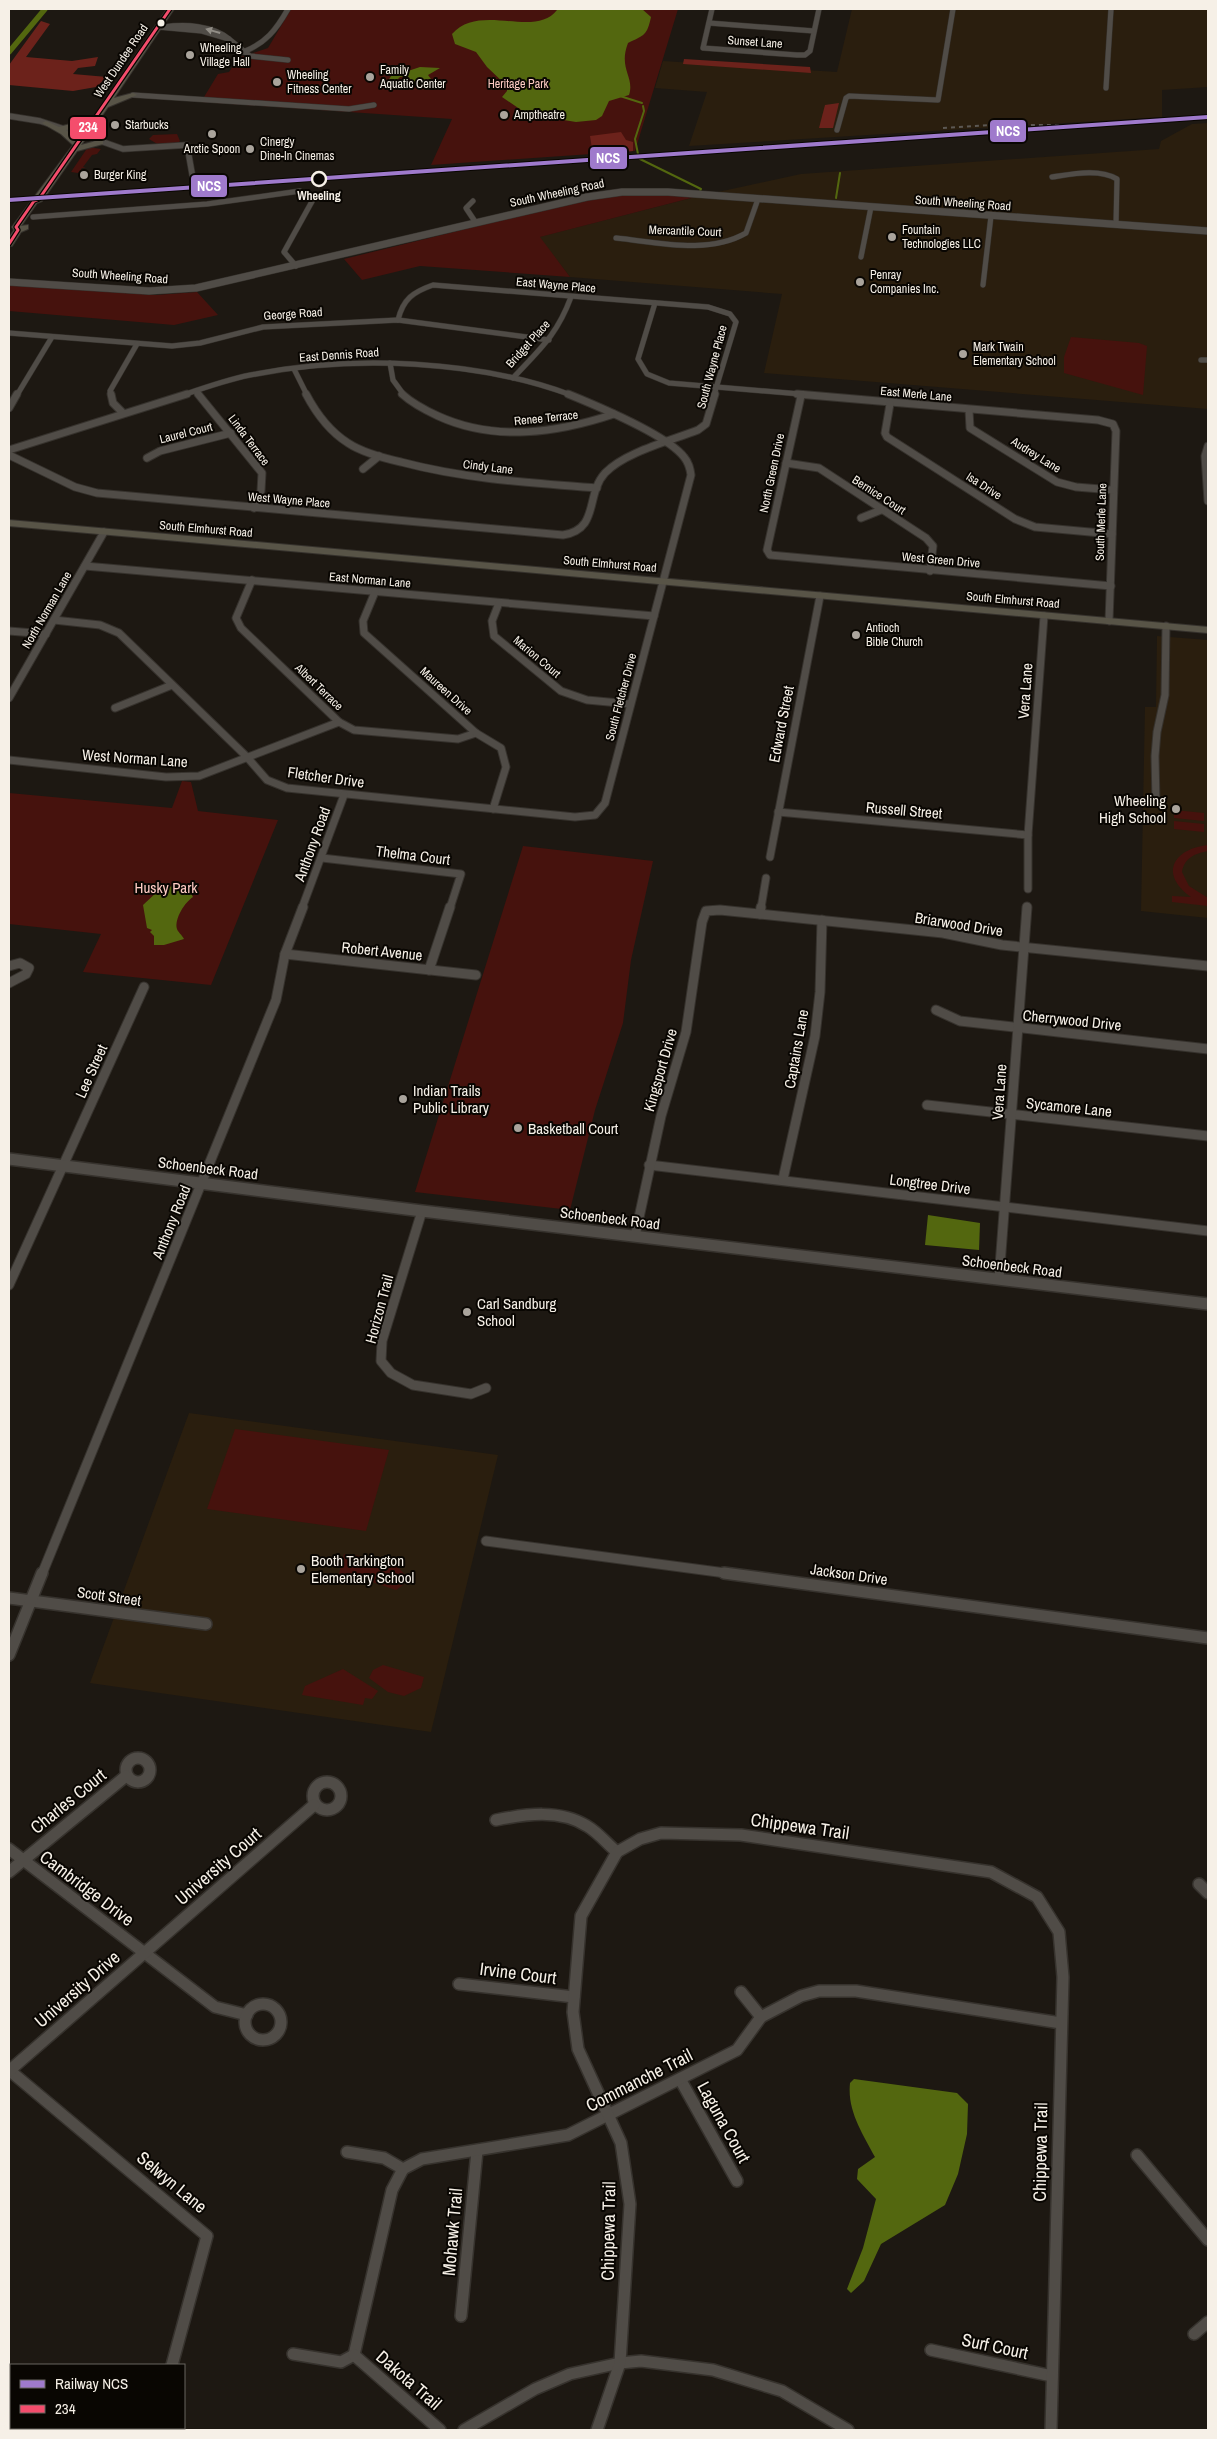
<svg xmlns="http://www.w3.org/2000/svg" width="1217" height="2439" font-family="'Archivo Narrow',sans-serif">
	<rect width="100%" height="100%" fill="#1d1812"/>
	<g fill="#2a1e0e">
		<polygon points="852,9 1208,9 1208,87 1162,90 1162,117 689,146 707,92 655,88 663,61 837,72"/>
		<polygon points="1208,123 1208,409 764,373 782,294 570,277 539,237 695,197 801,174 1159,149 1161,141 1192,124"/>
		<polygon points="1157,636 1208,640 1208,918 1141,911 1145,707 1156,707"/>
		<polygon points="189,1413 498,1455 431,1732 90,1683"/>
	</g>
	<g fill="#46120d">
		<polygon points="291,9 678,9 635,151 431,165 452,119 201,102 218,74 229,72 238,58 268,48"/>
		<polygon points="177,134 180,141 178,143 159,145 149,139 153,135"/>
		<polygon points="88,147 101,149 97,154 92,155 83,167 86,168 82,168 78,173 71,172"/>
		<polygon points="648,194 695,197 540,237 570,277 420,266 362,280 344,259 599,196"/>
		<polygon points="23,285 156,295 197,292 218,315 174,325 9,311 9,286"/>
		<polygon points="1071,337 1139,343 1147,346 1143,395 1064,373 1064,357"/>
		<polygon points="182,781 191,782 198,811 278,820 211,985 83,972 101,934 9,924 9,793 172,808"/>
		<polygon points="1174,810 1204,813 1204,821 1174,818"/>
		<polygon points="1174,821 1204,824 1204,832 1174,829"/>
		<path d="M1208 845V851C1196 853 1184 858 1182 872L1189 886 1208 898V906L1172 902V896L1191 897C1159 874 1173 849 1208 845Z"/>
		<polygon points="523,846 653,861 631,960 623,1023 595,1110 570,1210 415,1192"/>
		<polygon points="235,1429 389,1450 366,1531 207,1509"/>
		<polygon points="344,1554 360,1556 358,1561 398,1567 405,1575 403,1585 396,1590 354,1576 346,1581 339,1574"/>
		<polygon points="383,1665 424,1677 421,1688 404,1696 388,1692 369,1678 373,1670"/>
		<polygon points="343,1669 378,1691 372,1699 365,1698 363,1705 302,1695 305,1686"/>
	</g>
	<g fill="#6c221b">
		<polygon points="41,21 50,24 26,57 72,61 98,57 95,66 78,68 73,74 107,77 96,87 73,91 9,85 9,65"/>
		<polygon points="684,59 810,67 811,73 683,64"/>
		<polygon points="839,103 833,128 819,128 825,105"/>
		<polygon points="621,132 626,140 633,142 633,151 593,155 590,136"/>
	</g>
	<g fill="#53670f">
		<path d="M556 9H642L651 17C647 35 645 35 628 43 618 69 635 77 629 95L609 101 602 116 596 120 576 122 527 114 502 97 507 91V86L487 67 476 52 455 44 452 34C480 2 535 39 557 10Z"/>
		<polygon points="420,67 440,68 428,75 431,79 425,80 428,84 416,85 407,76 400,77 396,81 388,81 393,73 405,72"/>
		<path d="M172 886 188 887 193 897C185 902 174 919 177 929 178 932 182 935 184 939L164 945H154V936L150 932 152 930 147 928 143 905 158 891Z"/>
		<polygon points="928,1215 980,1223 979,1250 925,1245"/>
		<path d="M854 2079 957 2093 968 2104 967 2134 958 2174 945 2205 881 2244 864 2281 851 2293 847 2289 863 2248 876 2199 857 2179 858 2169 875 2157C863 2134 847 2111 850 2083Z"/>
	</g>
	<g fill="none" stroke-linecap="round" stroke-linejoin="round">
		<g stroke="#53670f" stroke-width="2">
			<polyline points="620,96 642,103"/>
			<polyline points="638,154 635,139 644,111 643,106"/>
			<polyline points="640,159 701,189 700,191"/>
			<polyline points="836,198 840,173"/>
		</g>
		<polyline stroke="#53670f" stroke-width="5.5" points="9,52 45,9"/>
		<g stroke="#36322d" stroke-width="6">
			<g id="minor-far3">
				<polyline points="712,9 703,48 797,55 805,55 810,51 819,9"/>
				<polyline points="709,23 814,31"/>
				<path d="M158 27 202 31 229 39C213 25 184 24 164 27"/>
				<polyline points="229,39 250,56 288,60"/>
				<path d="M243 52C266 43 276 30 288 9"/>
				<polyline points="1106,88 1111,9"/>
				<polyline points="133,95 349,109 374,105"/>
				<polyline points="837,130 846,98 849,96 938,100 953,9"/>
				<path d="M1052 177C1072 174 1099 168 1117 179L1116 224"/>
				<polyline points="473,201 466,208 476,223"/>
				<polyline points="33,217 207,204 300,191"/>
				<path d="M616 238C657 242 708 255 746 233L758 199"/>
				<polyline points="861,257 871,207"/>
				<polyline points="296,266 284,252 315,196"/>
				<polyline points="983,285 991,216"/>
				<polyline points="655,303 638,359 647,374 669,383 812,395"/>
				<path d="M398 320C403 299 413 292 433 285L708 307 730 314 736 322 714 395"/>
				<polyline points="9,333 172,346 200,343 263,327 398,320 549,340"/>
				<polyline points="1201,360 1208,360"/>
				<polyline points="390,363 393,380 404,395"/>
				<polyline points="294,369 307,395"/>
				<path d="M513 378C540 349 557 335 571 297"/>
				<polyline points="196,391 199,395"/>
				<polyline points="17,395 52,337"/>
				<polyline points="111,395 110,391 137,344"/>
				<path d="M183 395C207 387 231 378 256 374 354 355 477 360 571 395"/>
			</g>
		</g>
		<g stroke="#36322d" stroke-width="9">
			<g id="minor-far2">
				<polyline points="111,394 113,403 123,413"/>
				<polyline points="198,394 262,473 261,491 254,508"/>
				<path d="M306 394C316 413 329 431 348 443 363 453 383 458 401 462 465 479 531 483 597 488"/>
				<path d="M402 394C413 404 425 410 438 416 495 442 557 433 614 414"/>
				<polyline points="797,394 1098,420 1113,424 1116,431 1109,621"/>
				<polyline points="801,396 767,550 770,555 1111,586"/>
				<polyline points="890,404 885,433 887,437 1015,519 1035,527 1112,534"/>
				<polyline points="9,408 17,394"/>
				<polyline points="969,410 970,428 1057,482 1076,487 1113,490"/>
				<polyline points="1208,446 1205,456 1208,501"/>
				<polyline points="9,450 187,394"/>
				<path d="M9 455 75 487 97 493 563 535C600 529 585 495 605 473 625 452 670 441 698 430L706 424 715 394"/>
				<polyline points="147,458 160,451 231,433"/>
				<polyline points="786,463 819,468 926,538 933,546 930,571"/>
				<polyline points="363,469 379,456"/>
				<polyline points="861,518 881,510"/>
				<polyline points="85,566 654,616"/>
				<polyline points="252,580 236,618 241,628 339,722 354,730 458,739 476,733"/>
				<polyline points="375,592 363,621 364,633 476,733 501,748 506,767 493,809"/>
				<polyline points="499,603 492,621 494,636 561,691 587,700 630,704"/>
				<path d="M54 620 100 625 119 633 246 756 267 780 287 788 575 817 595 815 605 803 691 475C690 468 689 463 684 457 667 435 595 405 568 394"/>
				<polyline points="9,631 46,634"/>
				<polyline points="9,698 104,532"/>
				<polyline points="115,708 172,685"/>
				<polyline points="9,760 166,777 199,776 339,722"/>
				<polyline points="1156,802 1155,756 1157,732 1165,695 1166,626"/>
				<polyline points="778,812 1028,835"/>
				<polyline points="770,857 820,596"/>
				<polyline points="322,858 461,874 450,908"/>
				<polyline points="1028,889 1028,835 1044,616"/>
				<polyline points="302,908 344,795"/>
				<polyline points="761,908 766,878"/>
			</g>
		</g>
		<g stroke="#36322d" stroke-width="11">
			<g id="minor-far1">
				<polyline points="760,914 761,907"/>
				<polyline points="285,954 476,975"/>
				<polyline points="9,966 20,963 29,968 26,974 9,983"/>
				<polyline points="429,970 450,907"/>
				<polyline points="936,1010 960,1021 1208,1049"/>
				<polyline points="927,1105 1208,1136"/>
				<polyline points="649,1165 1208,1231"/>
				<polyline points="783,1179 815,1036 820,992 822,920"/>
				<polyline points="422,1211 382,1341 381,1361 391,1373 413,1385 471,1394 486,1388"/>
				<polyline points="635,1236 661,1116 686,1032 702,922 706,911 720,910 943,933 1002,945 1208,966"/>
				<polyline points="999,1279 1027,907"/>
				<polyline points="9,1285 144,987"/>
				<polyline points="486,1541 733,1574"/>
				<polyline points="42,1574 276,1000 285,954 303,907"/>
			</g>
		</g>
		<g stroke="#36322d" stroke-width="14">
			<g id="minor">
				<polyline points="724,1573 1208,1638"/>
				<polyline points="9,1598 206,1624"/>
				<polyline points="9,1655 42,1573"/>
				<circle cx="138" cy="1770" r="12"/>
				<circle cx="327" cy="1796" r="14"/>
				<path d="M496 1820C526 1814 560 1809 587 1826 599 1833 607 1844 617 1852"/>
				<polyline points="9,1849 215,2007 247,2015"/>
				<polyline points="9,1872 126,1776"/>
				<polyline points="1199,1884 1208,1893"/>
				<polyline points="459,1984 574,1997"/>
				<polyline points="741,1992 761,2017"/>
				<circle cx="263" cy="2022" r="18"/>
				<polyline points="9,2070 207,2236 172,2365"/>
				<polyline points="9,2071 314,1805"/>
				<polyline points="680,2079 737,2181"/>
				<polyline points="347,2152 384,2158 403,2169"/>
				<polyline points="1137,2155 1208,2240"/>
				<polyline points="461,2316 477,2151"/>
				<polyline points="1194,2334 1208,2322"/>
				<polyline points="931,2350 1052,2376"/>
				<polyline points="293,2354 341,2362 354,2355"/>
				<polyline points="354,2355 392,2190 403,2169 422,2159 568,2135 737,2050 761,2017 801,1996 819,1991 856,1991 1061,2023"/>
				<polyline points="354,2355 440,2430"/>
				<polyline points="154,2430 155,2428"/>
				<polyline points="464,2430 535,2389 570,2374 620,2363 641,2361 713,2370 782,2391 848,2430"/>
				<polyline points="597,2430 620,2363 630,2204 621,2143 578,2049 573,2012 581,1916 617,1852 640,1839 661,1833 741,1835 991,1872 1037,1897 1059,1932 1063,1977 1051,2430"/>
			</g>
		</g>
		<g stroke="#36322d" stroke-width="7">
			<g id="tertiary">
				<polyline points="9,116 40,121 92,138"/>
				<polyline points="92,138 123,149 187,145 193,179"/>
			</g>
		</g>
		<g stroke="#36322d" stroke-width="8">
			<polyline id="secondary-far1" points="9,282 149,291 196,288 587,197 622,192 668,192 1208,231"/>
		</g>
		<g stroke="#36322d" stroke-width="14">
			<polyline id="secondary" points="9,1159 422,1211 1208,1304"/>
		</g>
		<g stroke="#36322d" stroke-width="2">
			<g id="primary">
				<path d="M167 9H174L114 98 133 93 137 95 108 107 81 145 100 140H103V144L77 151 42 201 37 203 21 226 28 225V229L21 232 12 246H9V238L14 230 12 227 73 145 61 134 42 123 46 121 59 127 93 118ZM84 126H87L77 140 66 130Z"/>
				<polygon points="9,520 1208,627 1208,633 9,526"/>
			</g>
		</g>
		<use href="#minor-far3" stroke="#504c47" stroke-width="5"/>
		<use href="#minor-far2" stroke="#504c47" stroke-width="7"/>
		<use href="#minor-far1" stroke="#504c47" stroke-width="9"/>
		<use href="#minor" stroke="#504c47" stroke-width="11"/>
		<use href="#tertiary" stroke="#504c47" stroke-width="5.5"/>
		<use href="#secondary-far1" stroke="#504c47" stroke-width="7"/>
		<use href="#secondary" stroke="#504c47" stroke-width="11"/>
		<use href="#primary" fill="#585447" fill-rule="evenodd"/>
		<polyline stroke="#5c5853" stroke-width="2" stroke-dasharray="4 4" stroke-linecap="butt" points="943,128 992,125 1077,125"/>
		<g stroke="#090602" stroke-width="5.5">
			<polyline id="bus-1" points="9,244 18,230 16,227 34,201 39,199 170,9"/>
		</g>
		<use href="#bus-1" stroke="#f44d6c" stroke-width="3"/>
		<g stroke="#090602" stroke-width="6">
			<polyline id="rail-1" points="9,200 1208,117"/>
		</g>
		<use href="#rail-1" stroke="#9f7acc" stroke-width="4"/>
	</g>
	<defs><path id="oneway-solid" d="M-6-.8H1V-3.2L6.5 0L1 3.2V.8H-6Z" transform="scale(1.25)"/></defs>
	<use fill="#928e87" href="#oneway-solid" transform="translate(213 31) rotate(-164)"/>
	<circle fill="#f6f0e7" stroke="#090602" stroke-width="2" cx="161" cy="23" r="4.5"/>
	<g fill="#aaa49c" stroke="#090602" stroke-width="2">
		<circle cx="190" cy="55" r="5"/>
		<circle cx="370" cy="77" r="5"/>
		<circle cx="277" cy="82" r="5"/>
		<circle cx="504" cy="115" r="5"/>
		<circle cx="115" cy="125" r="5"/>
		<circle cx="212" cy="134" r="5"/>
		<circle cx="250" cy="149" r="5"/>
		<circle cx="84" cy="175" r="5"/>
		<circle cx="892" cy="237" r="5"/>
		<circle cx="860" cy="282" r="5"/>
		<circle cx="963" cy="354" r="5"/>
		<circle cx="856" cy="635" r="5"/>
		<circle cx="1176" cy="809" r="5"/>
		<circle cx="403" cy="1099" r="5"/>
		<circle cx="518" cy="1128" r="5"/>
		<circle cx="467" cy="1312" r="5"/>
		<circle cx="301" cy="1569" r="5"/>
	</g>
	<circle fill="#090602" stroke="#f6f0e7" stroke-width="2.5" cx="319" cy="179" r="7"/>
	<g text-anchor="middle" dominant-baseline="central" stroke-width="4" stroke-linejoin="round" paint-order="stroke">
		<g font-size="12" fill="#f6f0e7" stroke="#090602">
			<text transform="translate(755 42) rotate(4)">Sunset Lane</text>
			<text transform="translate(121 61) rotate(-56)">West Dundee Road</text>
			<text transform="translate(557 193) rotate(-12)">South Wheeling Road</text>
			<text transform="translate(963 203) rotate(4)">South Wheeling Road</text>
			<text transform="translate(685 231) rotate(2)">Mercantile Court</text>
			<text transform="translate(120 276) rotate(4)">South Wheeling Road</text>
			<text transform="translate(556 285) rotate(5)">East Wayne Place</text>
			<text transform="translate(293 314) rotate(-4)">George Road</text>
			<text transform="translate(528 344) rotate(-48)">Bridget Place</text>
			<text transform="translate(339 355) rotate(-4)">East Dennis Road</text>
			<text transform="translate(712 367) rotate(-75)">South Wayne Place</text>
			<text transform="translate(916 394) rotate(5)">East Merle Lane</text>
			<text transform="translate(546 418) rotate(-6)">Renee Terrace</text>
			<text transform="translate(186 433) rotate(-14)">Laurel Court</text>
			<text transform="translate(249 440) rotate(53)">Linda Terrace</text>
			<text transform="translate(1036 455) rotate(32)">Audrey Lane</text>
			<text transform="translate(488 467) rotate(7)">Cindy Lane</text>
			<text transform="translate(772 473) rotate(-78)">North Green Drive</text>
			<text transform="translate(984 486) rotate(33)">Isa Drive</text>
			<text transform="translate(879 495) rotate(33)">Bernice Court</text>
			<text transform="translate(289 500) rotate(5)">West Wayne Place</text>
			<text transform="translate(1101 522) rotate(-88)">South Merle Lane</text>
			<text transform="translate(206 529) rotate(5)">South Elmhurst Road</text>
			<text transform="translate(941 560) rotate(5)">West Green Drive</text>
			<text transform="translate(610 564) rotate(5)">South Elmhurst Road</text>
			<text transform="translate(370 580) rotate(5)">East Norman Lane</text>
			<text transform="translate(1013 600) rotate(5)">South Elmhurst Road</text>
			<text transform="translate(47 610) rotate(-60)">North Norman Lane</text>
			<text transform="translate(537 657) rotate(40)">Marion Court</text>
			<text transform="translate(319 687) rotate(44)">Albert Terrace</text>
			<text transform="translate(446 691) rotate(42)">Maureen Drive</text>
			<text transform="translate(621 697) rotate(-75)">South Fletcher Drive</text>
		</g>
		<g font-size="12" fill="#f6f0e7" stroke="#090602" text-anchor="start">
			<text x="200" y="48">Wheeling<tspan x="200" dy="14">Village Hall</tspan></text>
			<text x="380" y="70">Family<tspan x="380" dy="14">Aquatic Center</tspan></text>
			<text x="287" y="75">Wheeling<tspan x="287" dy="14">Fitness Center</tspan></text>
			<text x="514" y="115">Amptheatre</text>
			<text x="125" y="125">Starbucks</text>
			<text x="260" y="142">Cinergy<tspan x="260" dy="14">Dine-In Cinemas</tspan></text>
			<text x="212" y="149" text-anchor="middle">Arctic Spoon</text>
			<text x="94" y="175">Burger King</text>
			<text x="902" y="230">Fountain<tspan x="902" dy="14">Technologies LLC</tspan></text>
			<text x="870" y="275">Penray<tspan x="870" dy="14">Companies Inc.</tspan></text>
			<text x="973" y="347">Mark Twain<tspan x="973" dy="14">Elementary School</tspan></text>
			<text x="866" y="628">Antioch<tspan x="866" dy="14">Bible Church</tspan></text>
		</g>
		<g font-size="12" fill="#fecbc3" stroke="#090602">
			<text x="518" y="84">Heritage Park</text>
		</g>
		<g font-size="12" font-weight="bold" fill="#f6f0e7" stroke="#090602">
			<text x="319" y="196">Wheeling</text>
		</g>
		<g font-size="15" fill="#f6f0e7" stroke="#090602">
			<text transform="translate(1025 691) rotate(-86)">Vera Lane</text>
			<text transform="translate(781 724) rotate(-79)">Edward Street</text>
			<text transform="translate(135 758) rotate(4)">West Norman Lane</text>
			<text transform="translate(326 777) rotate(8)">Fletcher Drive</text>
			<text transform="translate(904 810) rotate(5)">Russell Street</text>
			<text transform="translate(312 844) rotate(-70)">Anthony Road</text>
			<text transform="translate(413 855) rotate(7)">Thelma Court</text>
			<text transform="translate(959 924) rotate(9)">Briarwood Drive</text>
			<text transform="translate(382 951) rotate(6)">Robert Avenue</text>
			<text transform="translate(1072 1020) rotate(6)">Cherrywood Drive</text>
			<text transform="translate(796 1049) rotate(-80)">Captains Lane</text>
			<text transform="translate(660 1070) rotate(-74)">Kingsport Drive</text>
			<text transform="translate(91 1071) rotate(-66)">Lee Street</text>
			<text transform="translate(999 1092) rotate(-86)">Vera Lane</text>
			<text transform="translate(1069 1107) rotate(6)">Sycamore Lane</text>
			<text transform="translate(208 1168) rotate(7)">Schoenbeck Road</text>
			<text transform="translate(930 1184) rotate(7)">Longtree Drive</text>
			<text transform="translate(610 1218) rotate(7)">Schoenbeck Road</text>
			<text transform="translate(171 1222) rotate(-68)">Anthony Road</text>
			<text transform="translate(1012 1266) rotate(7)">Schoenbeck Road</text>
			<text transform="translate(379 1309) rotate(-75)">Horizon Trail</text>
			<text transform="translate(849 1574) rotate(8)">Jackson Drive</text>
			<text transform="translate(109 1596) rotate(8)">Scott Street</text>
		</g>
		<g font-size="15" fill="#f6f0e7" stroke="#090602" text-anchor="start">
			<text x="1166" y="800" text-anchor="end">Wheeling<tspan x="1166" dy="17">High School</tspan></text>
			<text x="413" y="1090">Indian Trails<tspan x="413" dy="17">Public Library</tspan></text>
			<text x="528" y="1128">Basketball Court</text>
			<text x="477" y="1303">Carl Sandburg<tspan x="477" dy="17">School</tspan></text>
			<text x="311" y="1560">Booth Tarkington<tspan x="311" dy="17">Elementary School</tspan></text>
		</g>
		<g font-size="15" fill="#fecbc3" stroke="#090602">
			<text x="166" y="887">Husky Park</text>
		</g>
		<g font-size="18" fill="#f6f0e7" stroke="#090602">
			<text transform="translate(68 1801) rotate(-39)">Charles Court</text>
			<text transform="translate(800 1826) rotate(8)">Chippewa Trail</text>
			<text transform="translate(218 1866) rotate(-41)">University Court</text>
			<text transform="translate(87 1888) rotate(37)">Cambridge Drive</text>
			<text transform="translate(518 1973) rotate(7)">Irvine Court</text>
			<text transform="translate(77 1989) rotate(-41)">University Drive</text>
			<text transform="translate(639 2080) rotate(-27)">Commanche Trail</text>
			<text transform="translate(724 2122) rotate(61)">Laguna Court</text>
			<text transform="translate(1040 2152) rotate(-89)">Chippewa Trail</text>
			<text transform="translate(172 2182) rotate(40)">Selwyn Lane</text>
			<text transform="translate(608 2231) rotate(-89)">Chippewa Trail</text>
			<text transform="translate(452 2232) rotate(-85)">Mohawk Trail</text>
			<text transform="translate(995 2346) rotate(12)">Surf Court</text>
			<text transform="translate(409 2380) rotate(41)">Dakota Trail</text>
		</g>
	</g>
	<g stroke="#090602" stroke-width="2">
		<rect x="69" y="116" width="38" height="24" rx="5" fill="#f44d6c"/>
		<rect x="989" y="119" width="38" height="24" rx="5" fill="#9f7acc"/>
		<rect x="589" y="146" width="39" height="24" rx="5" fill="#9f7acc"/>
		<rect x="190" y="174" width="38" height="24" rx="5" fill="#9f7acc"/>
	</g>
	<g font-size="14" text-anchor="middle" font-weight="bold" fill="#fff">
		<text x="88" y="132">234</text>
		<text x="1008" y="136">NCS</text>
		<text x="608" y="163">NCS</text>
		<text x="209" y="191">NCS</text>
	</g>
	<rect width="1217" height="2439" fill="none" stroke="#f6f0e7" stroke-width="20"/>
	<rect x="10" y="2364" width="175" height="65" fill="#090602" stroke="#68645e"/>
	<rect x="20" y="2380" width="25" height="8" fill="#9f7acc" stroke="#68645e"/>
	<text x="55" y="2389" font-size="15" fill="#f6f0e7">Railway NCS</text>
	<rect x="20" y="2405" width="25" height="8" fill="#f44d6c" stroke="#68645e"/>
	<text x="55" y="2414" font-size="15" fill="#f6f0e7">234</text>
</svg>
